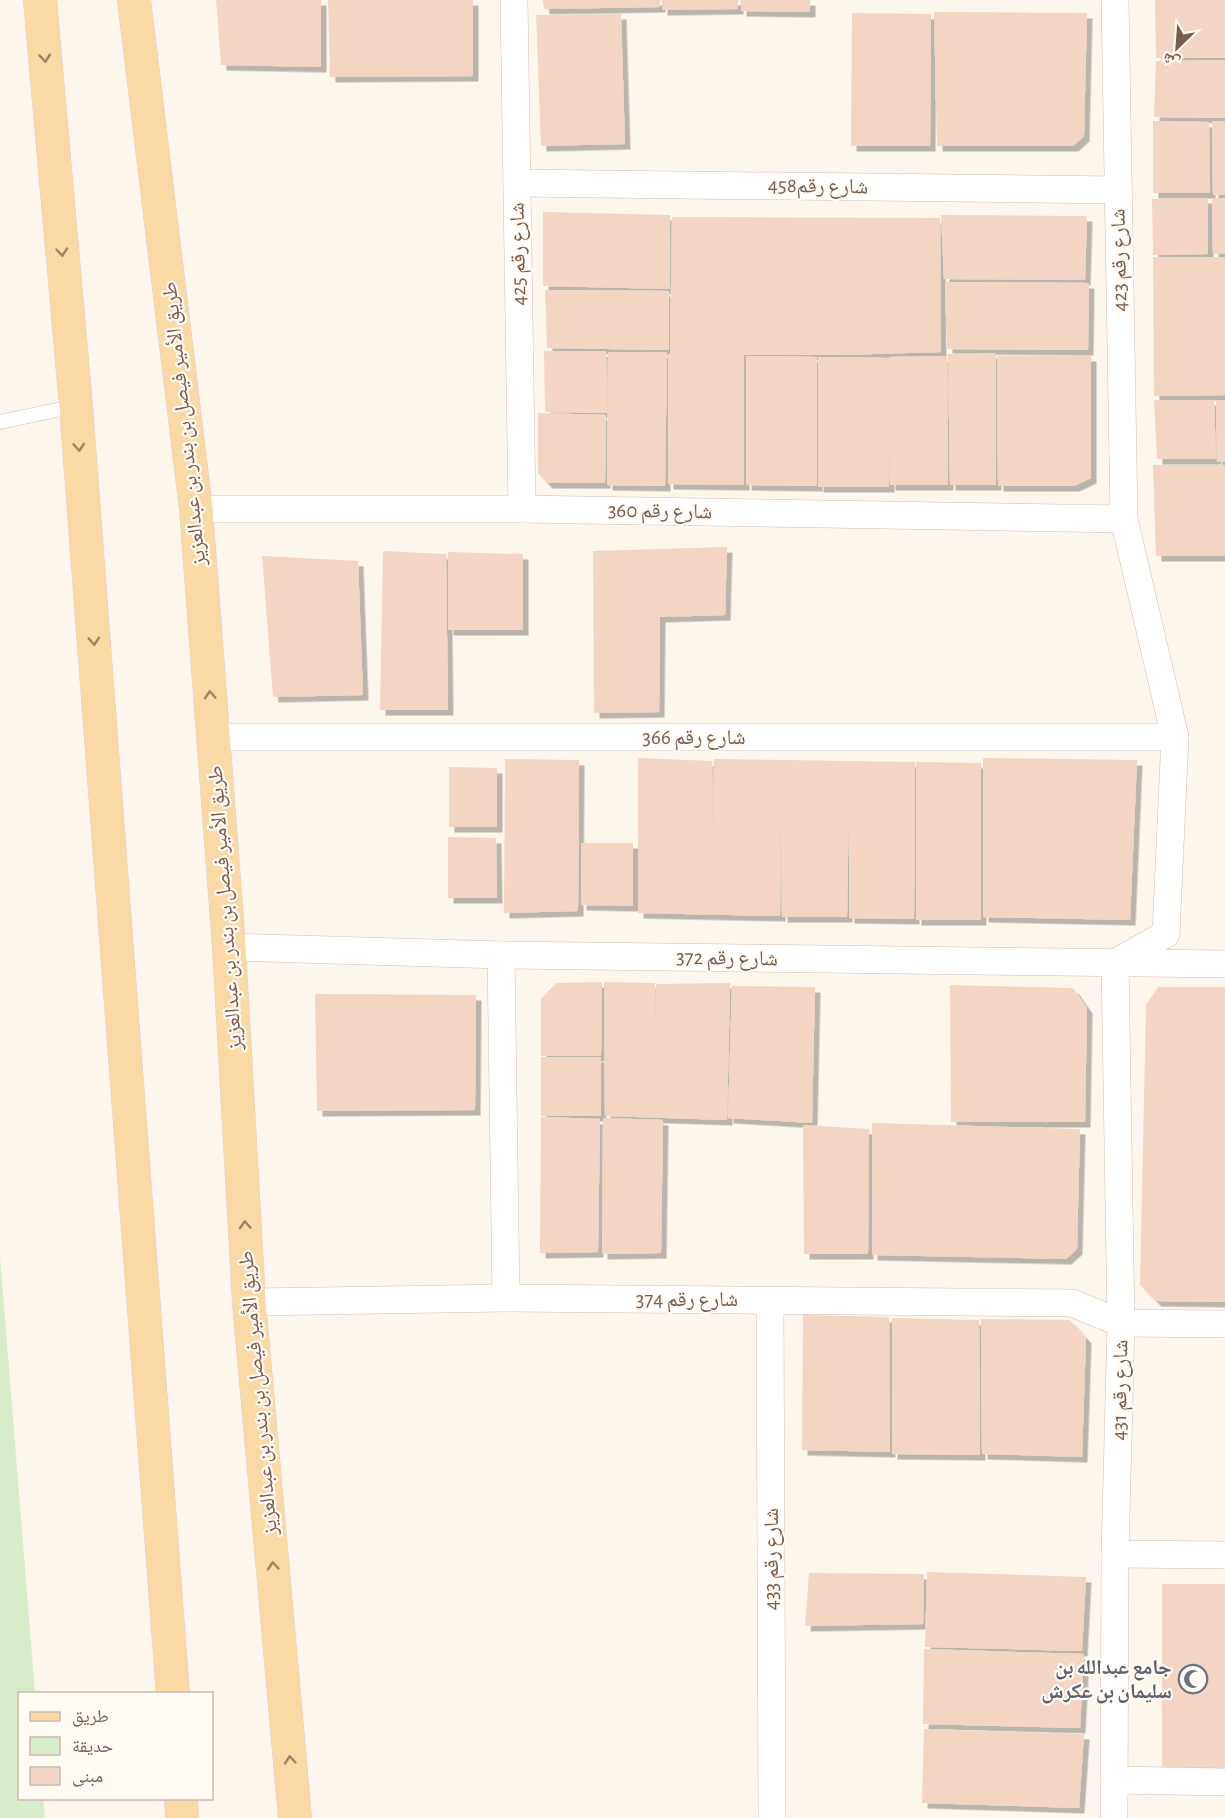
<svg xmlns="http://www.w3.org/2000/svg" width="1225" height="1818" font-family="'Alegreya Sans','Noto Naskh Arabic',sans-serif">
	<defs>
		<filter id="shadow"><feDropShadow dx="5.5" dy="5.5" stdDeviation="0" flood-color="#0004"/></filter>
	</defs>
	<rect width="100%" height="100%" fill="#fdf6ec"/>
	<polygon fill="#d8ecc9" points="0,1256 35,1693 20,1694 20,1798 43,1799 45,1818 0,1818"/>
	<g fill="#f3d5c3" filter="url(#shadow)">
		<polygon points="216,0 321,0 321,67 221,65"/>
		<polygon points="328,0 473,0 473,76 330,77"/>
		<polygon points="543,0 660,0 660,7 544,9"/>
		<polygon points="662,0 738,0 738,9 662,10"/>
		<polygon points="741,0 810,0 810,12 741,11"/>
		<polygon points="1155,0 1225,0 1225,58 1156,58"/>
		<polygon points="934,12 1087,13 1084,136 1073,146 937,146"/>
		<polygon points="852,13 931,14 930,146 851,146"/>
		<polygon points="621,14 625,144 541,146 536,15"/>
		<polygon points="1225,60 1225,118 1154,117 1156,61"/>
		<polygon points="1153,121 1209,122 1210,193 1153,193"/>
		<polygon points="1212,121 1225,121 1225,195 1213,195"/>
		<polygon points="1208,198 1208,254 1153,255 1152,199"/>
		<polygon points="1212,198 1225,198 1225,254 1213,254"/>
		<polygon points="543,212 670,215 670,289 543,286"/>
		<polygon points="941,215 1087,216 1085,280 944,279"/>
		<polygon points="672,217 940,218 941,352 839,355 744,355 744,485 668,484 668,354 670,354"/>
		<polygon points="1153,257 1225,257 1225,395 1154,396"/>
		<polygon points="945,282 1089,283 1088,350 947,349"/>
		<polygon points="545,290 669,291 669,350 547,348"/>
		<polygon points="544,351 606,351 607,413 545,412"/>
		<polygon points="608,352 667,352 665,486 607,485"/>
		<polygon points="996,353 996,485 950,485 948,354"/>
		<polygon points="746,356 817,357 817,486 746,485"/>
		<polygon points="947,356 948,485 890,485 889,426 889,487 818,487 818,357 889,358 889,357"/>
		<polygon points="997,356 1091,356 1091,478 1074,486 998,486"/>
		<polygon points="1154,400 1214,400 1216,459 1157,459"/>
		<polygon points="1216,400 1225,400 1225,462 1217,462"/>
		<polygon points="538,413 606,415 605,483 547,483 538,473"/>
		<polygon points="1153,465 1225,465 1225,556 1156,556"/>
		<polygon points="727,547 725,615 660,617 659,712 594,713 593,551"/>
		<polygon points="383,551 446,554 448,710 380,710"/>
		<polygon points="448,552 523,554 523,630 448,630"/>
		<polygon points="262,556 358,561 363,695 273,697"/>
		<polygon points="638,758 712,761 713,848 714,759 915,762 914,919 849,918 849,801 847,917 782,917 781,789 780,916 638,913"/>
		<polygon points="983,758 1137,760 1130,920 983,917"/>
		<polygon points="505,759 579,760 578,911 504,913"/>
		<polygon points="916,762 981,763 981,920 916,920"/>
		<polygon points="449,767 497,768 497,827 449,827"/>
		<polygon points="448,837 496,838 497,898 448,898"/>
		<polygon points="581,843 633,843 633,906 581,905"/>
		<polygon points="602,982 601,1056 541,1056 541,999 556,983"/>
		<polygon points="604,982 655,983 655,1051 656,984 730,983 727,1120 605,1116"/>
		<polygon points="950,985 1073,988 1087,1008 1085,1122 951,1122"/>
		<polygon points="732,986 815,987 812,1123 728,1118"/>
		<polygon points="1158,987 1225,987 1225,1302 1156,1301 1140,1285 1146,1005"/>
		<polygon points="315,994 476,995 475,1110 317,1111"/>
		<rect x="541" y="1057" width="60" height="59"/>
		<polygon points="541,1117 600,1119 598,1252 540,1253"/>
		<polygon points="603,1118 663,1120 661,1253 602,1254"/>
		<polygon points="872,1123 1080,1129 1077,1249 1066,1259 872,1255"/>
		<polygon points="803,1125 869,1129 868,1254 804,1254"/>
		<polygon points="803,1315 889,1317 890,1452 802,1450"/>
		<polygon points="892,1318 979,1320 980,1455 892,1454"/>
		<polygon points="981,1319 1070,1320 1086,1338 1082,1457 982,1454"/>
		<polygon points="927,1572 1086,1577 1082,1651 925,1647"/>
		<polygon points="809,1573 924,1574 923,1624 805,1626"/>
		<polygon points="1162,1584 1225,1584 1225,1776 1162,1774"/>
		<polygon points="924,1649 1084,1654 1080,1728 923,1724"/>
		<polygon points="924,1729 1084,1734 1079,1808 922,1803"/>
	</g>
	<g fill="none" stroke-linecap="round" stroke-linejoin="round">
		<g stroke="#d1beb0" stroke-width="15">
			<polyline id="lane" points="0,422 76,406"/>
		</g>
		<g stroke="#d1beb0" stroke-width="28">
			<g id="street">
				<polyline points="514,0 522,509"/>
				<polyline points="517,183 1118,190"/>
				<polyline points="196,509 522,509 1124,519"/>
				<polyline points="213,737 1175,737"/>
				<polyline points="229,947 501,955 1225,964"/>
				<polyline points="501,955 506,1298"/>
				<polyline points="770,1300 772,1818"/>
				<polyline points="249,1302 506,1298 1072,1303 1121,1323 1225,1324"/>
				<polyline points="1115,1554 1225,1555"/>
				<polyline points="1114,1780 1225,1782"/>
				<polyline points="1114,1818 1115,1554 1121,1323 1115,963 1166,934 1175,737 1124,519 1115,0"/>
			</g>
		</g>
		<g stroke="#dad1cd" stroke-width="34">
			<g id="primary">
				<polyline points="40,0 76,406 173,1694"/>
				<polyline points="134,0 196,509 229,947 249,1302 295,1818"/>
				<polyline points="181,1798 182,1818"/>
			</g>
		</g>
		<use href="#lane" stroke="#fff" stroke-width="14"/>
		<use href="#street" stroke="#fff" stroke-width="27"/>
		<use href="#primary" stroke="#fbd9a5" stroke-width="33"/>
	</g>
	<defs><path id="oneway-chevron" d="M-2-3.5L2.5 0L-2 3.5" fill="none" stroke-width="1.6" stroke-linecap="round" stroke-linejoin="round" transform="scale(1.5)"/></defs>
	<g stroke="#a18267">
		<use href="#oneway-chevron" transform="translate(45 58) rotate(85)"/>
		<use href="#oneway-chevron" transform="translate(62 252) rotate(85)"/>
		<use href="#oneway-chevron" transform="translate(79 447) rotate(86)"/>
		<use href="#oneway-chevron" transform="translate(94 641) rotate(86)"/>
		<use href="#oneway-chevron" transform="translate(210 695) rotate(-94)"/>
		<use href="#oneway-chevron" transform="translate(245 1225) rotate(-93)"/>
		<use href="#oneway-chevron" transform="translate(273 1566) rotate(-95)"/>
		<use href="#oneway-chevron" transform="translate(290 1760) rotate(-95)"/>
	</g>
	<defs>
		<g id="mosque-ring" transform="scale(1.5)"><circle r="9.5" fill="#fffaf3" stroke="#6b7280" stroke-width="1.5"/><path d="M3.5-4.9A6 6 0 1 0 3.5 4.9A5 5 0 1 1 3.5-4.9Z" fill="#6b7280"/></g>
	</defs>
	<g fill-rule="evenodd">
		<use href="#mosque-ring" x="1193" y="1679"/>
	</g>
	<g text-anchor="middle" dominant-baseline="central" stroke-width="4.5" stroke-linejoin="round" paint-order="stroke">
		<g font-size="21" fill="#7a5c4d" stroke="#fffaf3">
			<text transform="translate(818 186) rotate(1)">شارع رقم458</text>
			<text transform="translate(518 254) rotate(-91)">شارع رقم 425</text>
			<text transform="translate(1119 260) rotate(-91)">شارع رقم 423</text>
			<text transform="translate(184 424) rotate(-96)">طريق الأمير فيصل بن بندر بن عبدالعزيز</text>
			<text transform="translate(660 511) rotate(1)">شارع رقم 360</text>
			<text x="694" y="737">شارع رقم 366</text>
			<text transform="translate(225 908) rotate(-94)">طريق الأمير فيصل بن بندر بن عبدالعزيز</text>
			<text transform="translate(727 958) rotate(1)">شارع رقم 372</text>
			<text x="687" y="1299">شارع رقم 374</text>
			<text transform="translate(1120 1390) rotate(-89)">شارع رقم 431</text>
			<text transform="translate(258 1393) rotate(-95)">طريق الأمير فيصل بن بندر بن عبدالعزيز</text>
			<text transform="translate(771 1559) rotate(-90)">شارع رقم 433</text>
		</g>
		<g font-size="21" font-weight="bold" fill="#5b616d" stroke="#fffaf3" text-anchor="end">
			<text x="1172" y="1667">جامع عبدالله بن<tspan x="1172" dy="24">سليمان بن عكرش</tspan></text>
		</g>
	</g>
	<rect x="18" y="1692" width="195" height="108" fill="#fffaf3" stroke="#cabbb1" stroke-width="1.5"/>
	<rect x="30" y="1712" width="30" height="9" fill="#fbd9a5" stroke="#cabbb1" stroke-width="1.5"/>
	<text x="72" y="1722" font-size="18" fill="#7a5c4d">طريق</text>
	<rect x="30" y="1737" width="30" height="18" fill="#d8ecc9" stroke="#cabbb1" stroke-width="1.5"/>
	<text x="72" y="1752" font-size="18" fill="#7a5c4d">حديقة</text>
	<rect x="30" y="1767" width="30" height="18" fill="#f3d5c3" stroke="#cabbb1" stroke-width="1.5"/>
	<text x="72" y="1782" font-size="18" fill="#7a5c4d">مبنى</text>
	<g transform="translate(1177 48) rotate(205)" stroke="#fffaf3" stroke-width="4.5" paint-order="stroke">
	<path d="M0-4.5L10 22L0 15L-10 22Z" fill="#7a5c4d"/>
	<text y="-9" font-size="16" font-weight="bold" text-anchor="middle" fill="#7a5c4d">ش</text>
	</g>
</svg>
